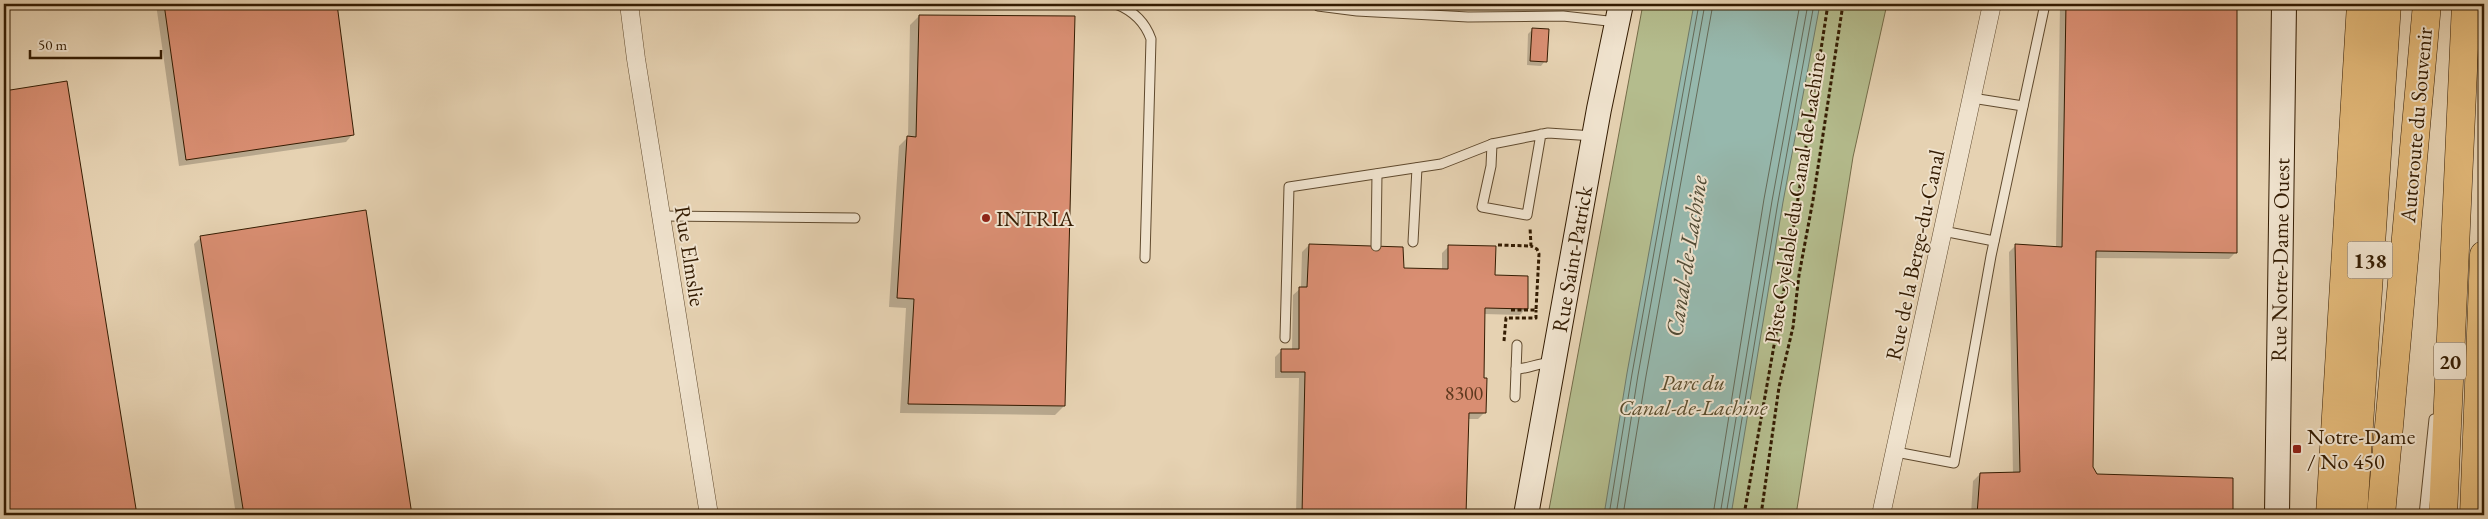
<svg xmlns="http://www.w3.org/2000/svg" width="2488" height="519" font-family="'EB Garamond',serif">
	<rect width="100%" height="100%" fill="#e6d2b2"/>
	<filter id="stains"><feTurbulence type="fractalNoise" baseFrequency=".004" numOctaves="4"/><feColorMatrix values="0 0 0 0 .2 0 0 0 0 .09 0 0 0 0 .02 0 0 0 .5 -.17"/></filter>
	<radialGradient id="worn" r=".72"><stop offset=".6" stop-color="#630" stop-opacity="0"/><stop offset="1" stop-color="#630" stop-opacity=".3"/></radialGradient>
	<polygon fill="#b4bc8d" stroke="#746c48" points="1643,4 1887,4 1853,157 1796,515 1548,515"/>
	<polygon fill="#96b8ad" stroke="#6f7a69" points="1694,4 1820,4 1783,202 1731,515 1604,515 1627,373"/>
	<g fill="#0003">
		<polygon points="4,4 45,4 4,10"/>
		<polygon points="156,4 335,4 352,135 346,142 179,166"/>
		<polygon points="1264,4 1283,4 1280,6"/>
		<polygon points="1369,4 1444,4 1437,11 1369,8"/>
		<polygon points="2060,4 2236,4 2236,252 2229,259 2095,258 2091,467 2096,475 2232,479 2231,515 1971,515 1973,481 1980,474 2013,474 2009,252 2016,245 2056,248"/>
		<polygon points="919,16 1064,406 1055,415 900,413 906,308 889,307 899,146 908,137 910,25"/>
		<polygon points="1533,29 1545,61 1541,66 1527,65 1528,34"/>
		<polygon points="66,82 136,515 4,515 4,92"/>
		<polygon points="365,211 411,515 236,515 194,244 200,238"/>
		<polygon points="1309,245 1402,269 1442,270 1442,253 1449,246 1493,276 1526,308 1520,315 1484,314 1482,379 1485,412 1478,419 1468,419 1465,515 1296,515 1299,378 1275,378 1275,357 1282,350 1292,350 1293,295 1301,288 1302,252"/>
		<polygon points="852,511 959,511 959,515 848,515"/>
	</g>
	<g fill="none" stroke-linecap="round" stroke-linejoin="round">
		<g stroke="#656a58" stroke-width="1">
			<polyline points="1609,515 1632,374 1699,4"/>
			<polyline points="1616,515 1638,375 1705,4"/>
			<polyline points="1623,515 1646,376 1713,4"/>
			<polyline points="1713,515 1764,199 1800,4"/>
			<polyline points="1720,515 1772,201 1808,4"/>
			<polyline points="1726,515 1778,202 1814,4"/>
		</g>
	</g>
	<g fill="#d98e72" stroke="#341c02">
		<polygon points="164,4 337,4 354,135 186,160"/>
		<polygon points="2066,4 2237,4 2237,253 2096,251 2093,467 2097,474 2233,478 2233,515 1977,515 1980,473 2020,472 2015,244 2062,247"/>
		<polygon points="919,15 1075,16 1065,406 908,404 914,299 897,298 907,136 916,137"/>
		<polygon points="1532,28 1549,29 1547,62 1530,61"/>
		<polygon points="67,81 137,515 4,515 4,91"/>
		<polygon points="366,210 412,515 244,515 200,236"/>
		<polygon points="1309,244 1403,247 1404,268 1448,269 1448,245 1496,246 1495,275 1528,276 1528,309 1485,308 1484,378 1487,378 1486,413 1469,413 1466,515 1302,515 1305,372 1281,372 1281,349 1299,349 1299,287 1307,287"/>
		<rect x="851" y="510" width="109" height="5"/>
	</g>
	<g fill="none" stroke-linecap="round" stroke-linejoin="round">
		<g stroke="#604a2e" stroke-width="11">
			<g id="service">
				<path d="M1116 4C1134 11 1145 22 1151 39L1145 258"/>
				<polyline points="1318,6 1357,11 1468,17 1563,16 1617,22"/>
				<polyline points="1972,98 2023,106"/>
				<polyline points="1541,134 1527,215 1482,207 1491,166 1492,144 1548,133 1594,136"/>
				<polyline points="661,216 855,218"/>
				<polyline points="1943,231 1994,241"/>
				<polyline points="1413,242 1417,168"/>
				<polyline points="1376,246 1377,174"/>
				<polyline points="1285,338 1289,187 1441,164 1492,144"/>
				<path d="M1516 369C1529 369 1539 362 1552 363"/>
				<polyline points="1515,397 1517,345"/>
				<polyline points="1896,452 1954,463 1991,256 2045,4"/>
				<polyline points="2424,515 2434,419"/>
			</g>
		</g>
		<g stroke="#604a2e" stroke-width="19">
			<g id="minor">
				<polyline points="629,4 636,59 709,515"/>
				<polyline points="1881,515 1992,4"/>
			</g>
		</g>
		<g stroke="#341c02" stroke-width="26">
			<g id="secondary">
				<polyline points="1526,515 1599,109 1621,4"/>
				<polyline points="2277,515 2284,4"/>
			</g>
		</g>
		<g stroke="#341c02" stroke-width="29">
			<g id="motorway">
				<polyline points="2330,515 2361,4"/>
				<polyline points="2353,515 2387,4"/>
				<polyline points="2381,515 2427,4"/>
				<polyline points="2443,515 2466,4"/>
				<polyline points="2474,515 2484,255"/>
			</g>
		</g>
		<g stroke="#341c02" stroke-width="3" stroke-dasharray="4 2.5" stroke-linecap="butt">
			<polyline points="1498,245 1531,246 1530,227"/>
			<polyline points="1511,310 1536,310 1539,254 1537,249 1531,246"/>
			<polyline points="1504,341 1506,318 1536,318 1536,310"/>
			<polyline points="1744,515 1784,289 1828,4"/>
			<polyline points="1761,515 1779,387 1793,327 1799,275 1813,200 1843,4"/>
		</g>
		<use href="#service" stroke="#efe2cd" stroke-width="9"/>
		<use href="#minor" stroke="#efe2cd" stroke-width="18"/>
		<use href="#secondary" stroke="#efe2cd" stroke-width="24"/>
		<use href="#motorway" stroke="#e3b979" stroke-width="28"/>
	</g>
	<g fill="#8f2418" stroke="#efe2cd" stroke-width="2">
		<circle cx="986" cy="218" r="5"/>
		<rect x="2292" y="444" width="10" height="10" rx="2.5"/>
	</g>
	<g text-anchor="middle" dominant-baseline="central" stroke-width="4" stroke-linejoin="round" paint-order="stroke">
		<g font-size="20" fill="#5d381e">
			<text x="1464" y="393">8300</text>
		</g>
		<g fill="#efe2cd" stroke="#6c573f" stroke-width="1">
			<rect x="2347.5" y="241.5" width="45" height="37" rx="4"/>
			<rect x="2434" y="342.5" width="32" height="37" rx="4"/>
		</g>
		<g font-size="21" font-weight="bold" fill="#341c02">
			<text x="2370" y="260">138</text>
			<text x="2450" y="361">20</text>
		</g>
		<g font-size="22" fill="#341c02" stroke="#efe2cd">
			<text transform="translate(2416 125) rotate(-85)">Autoroute du Souvenir</text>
			<text transform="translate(1795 198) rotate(-81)">Piste Cyclable du Canal de Lachine</text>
			<text transform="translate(1915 255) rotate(-78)">Rue de la Berge-du-Canal</text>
			<text transform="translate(690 256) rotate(81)">Rue Elmslie</text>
			<text transform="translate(1572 259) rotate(-80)">Rue Saint-Patrick</text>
			<text transform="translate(2280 260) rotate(-89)">Rue Notre-Dame Ouest</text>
		</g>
		<g font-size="22" fill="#341c02" stroke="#efe2cd" text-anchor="start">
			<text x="996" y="218">INTRIA</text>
			<text x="2307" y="436">Notre-Dame<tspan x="2307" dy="25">/ No 450</tspan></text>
		</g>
		<g font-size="22" font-style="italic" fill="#5a4c2c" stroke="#efe2cd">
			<text x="1693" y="382">Parc du<tspan x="1693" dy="25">Canal-de-Lachine</tspan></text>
		</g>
		<g font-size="24" font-style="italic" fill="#514b35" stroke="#efe2cd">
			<text transform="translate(1686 256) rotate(-81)">Canal-de-Lachine</text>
		</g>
	</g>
	<rect width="2488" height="519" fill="none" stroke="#e6d2b2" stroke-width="20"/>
	<rect x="5" y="5" width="2478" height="509" fill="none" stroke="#341c02" stroke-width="2.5"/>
	<rect x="10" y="10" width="2468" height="499" fill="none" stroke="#341c02"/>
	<path d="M30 50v8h131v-8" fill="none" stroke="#341c02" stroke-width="2.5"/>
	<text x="38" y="50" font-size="15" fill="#341c02" stroke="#efe2cd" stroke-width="4" paint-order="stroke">50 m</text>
	<rect width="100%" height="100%" filter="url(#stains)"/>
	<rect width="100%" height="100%" fill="url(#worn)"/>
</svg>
